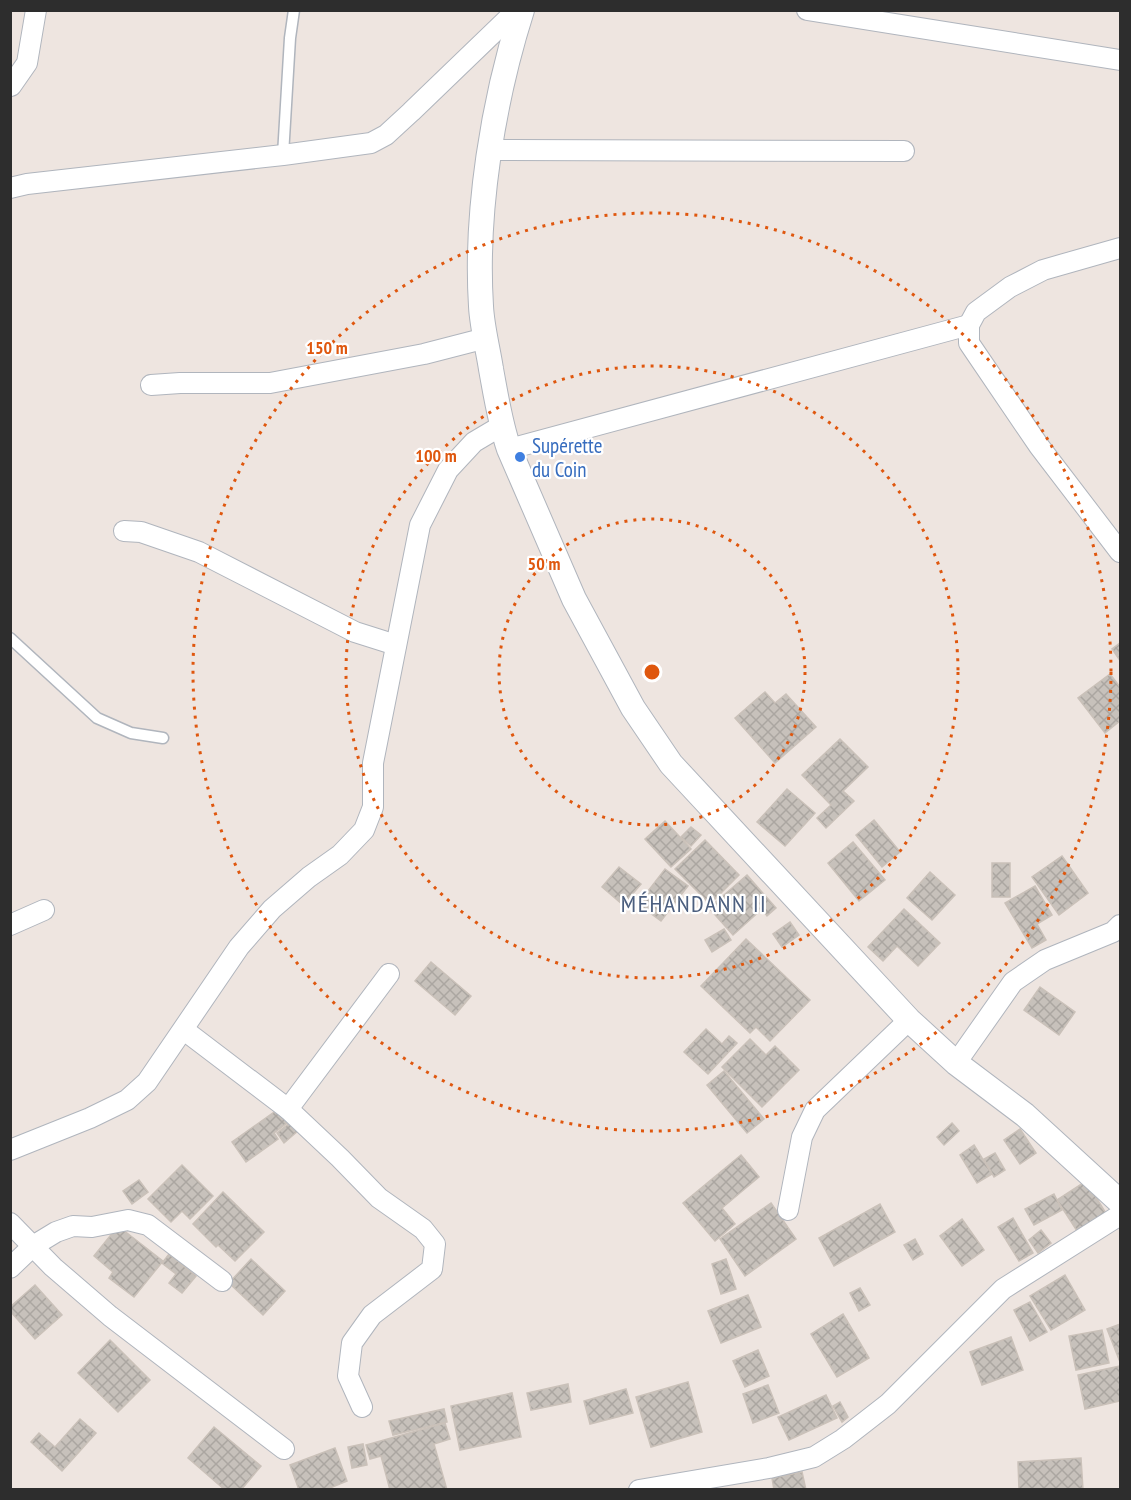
<svg xmlns="http://www.w3.org/2000/svg" width="1131" height="1500" font-family="'PT Sans Narrow',sans-serif">
	<defs>
		<pattern id="building-cross-hatch" width="8" height="8" patternUnits="userSpaceOnUse" patternTransform="scale(1.5)"><rect width="8" height="8" fill="#c7c1bb"/><path d="M0 0l8 8M0 8l8-8" fill="none" stroke="#aba6a1"/></pattern>
	</defs>
	<rect width="100%" height="100%" fill="#eee5e0"/>
	<g fill="url(#building-cross-hatch)" stroke="#cac1b9" stroke-width="1.5">
		<polygon points="1120,643 1120,658 1119,659 1112,649"/>
		<polygon points="1110,674 1120,687 1120,721 1105,733 1078,698"/>
		<polygon points="765,692 775,703 786,694 816,727 775,763 735,718"/>
		<polygon points="840,739 868,767 843,791 854,801 826,828 817,818 831,805 802,775"/>
		<polygon points="787,789 815,813 785,846 757,822"/>
		<polygon points="874,820 900,852 882,867 856,835"/>
		<polygon points="665,821 691,849 671,867 645,839"/>
		<polygon points="691,827 701,835 691,846 681,837"/>
		<polygon points="705,840 739,875 710,904 675,869"/>
		<polygon points="853,842 885,880 859,901 828,863"/>
		<polygon points="1062,856 1088,893 1059,915 1032,877"/>
		<rect x="992" y="863" width="18" height="34"/>
		<polygon points="619,867 641,884 623,905 602,887"/>
		<polygon points="665,869 688,886 661,921 638,904"/>
		<polygon points="930,872 955,895 932,920 907,898"/>
		<polygon points="747,875 776,908 767,916 762,909 733,935 709,908"/>
		<polygon points="1035,886 1052,915 1037,924 1046,940 1032,948 1005,903"/>
		<polygon points="904,909 940,943 918,966 897,946 883,961 868,947"/>
		<polygon points="790,922 799,935 782,947 773,934"/>
		<polygon points="724,929 731,940 712,952 705,940"/>
		<polygon points="746,939 810,1000 770,1041 756,1027 750,1033 701,986"/>
		<polygon points="431,962 471,996 455,1015 415,981"/>
		<polygon points="1040,987 1075,1012 1059,1035 1024,1010"/>
		<polygon points="706,1029 722,1044 729,1036 737,1043 708,1074 684,1052"/>
		<polygon points="750,1039 766,1055 775,1046 799,1070 762,1107 722,1067"/>
		<polygon points="724,1071 764,1119 747,1133 707,1085"/>
		<polygon points="277,1110 287,1123 274,1133 278,1139 246,1162 232,1142"/>
		<polygon points="291,1122 299,1130 284,1143 277,1133"/>
		<polygon points="952,1123 959,1131 944,1145 937,1137"/>
		<polygon points="1020,1129 1036,1153 1020,1164 1004,1140"/>
		<polygon points="974,1145 992,1174 977,1183 960,1155"/>
		<polygon points="995,1153 1005,1170 994,1177 984,1159"/>
		<polygon points="741,1155 759,1177 722,1208 735,1224 715,1241 683,1203"/>
		<polygon points="182,1165 213,1196 190,1219 182,1211 171,1222 148,1199"/>
		<polygon points="139,1180 148,1192 132,1204 123,1191"/>
		<polygon points="1086,1181 1107,1215 1079,1234 1057,1200"/>
		<polygon points="223,1192 264,1232 235,1261 218,1245 216,1247 193,1224"/>
		<polygon points="1054,1194 1062,1210 1034,1225 1025,1209"/>
		<polygon points="771,1203 796,1239 745,1276 720,1239"/>
		<polygon points="880,1204 895,1232 834,1266 819,1238"/>
		<polygon points="1013,1218 1033,1253 1019,1261 998,1227"/>
		<polygon points="962,1219 984,1250 962,1266 940,1236"/>
		<polygon points="118,1226 163,1261 134,1297 109,1278 113,1272 94,1256"/>
		<polygon points="1041,1230 1051,1243 1038,1253 1029,1240"/>
		<polygon points="915,1239 923,1254 913,1260 904,1245"/>
		<polygon points="169,1254 196,1276 182,1293 169,1283 176,1274 162,1263"/>
		<polygon points="251,1259 285,1291 263,1315 229,1283"/>
		<polygon points="726,1259 736,1289 721,1294 712,1264"/>
		<polygon points="1065,1275 1085,1310 1051,1330 1030,1296"/>
		<polygon points="35,1285 62,1315 35,1339 10,1311 10,1307"/>
		<polygon points="860,1288 870,1305 859,1311 850,1293"/>
		<polygon points="748,1295 761,1327 721,1343 708,1311"/>
		<polygon points="1030,1302 1047,1332 1030,1341 1014,1310"/>
		<polygon points="843,1314 869,1358 837,1377 811,1334"/>
		<polygon points="1120,1324 1120,1362 1107,1329"/>
		<polygon points="1102,1330 1109,1363 1076,1370 1069,1336"/>
		<polygon points="1011,1337 1023,1370 982,1385 970,1352"/>
		<polygon points="110,1340 150,1380 118,1412 78,1373"/>
		<polygon points="758,1350 769,1376 745,1387 733,1361"/>
		<polygon points="1120,1366 1120,1401 1085,1409 1078,1375"/>
		<polygon points="688,1382 702,1432 651,1447 636,1397"/>
		<polygon points="568,1384 571,1402 531,1410 527,1393"/>
		<polygon points="768,1385 779,1413 753,1423 743,1394"/>
		<polygon points="626,1389 633,1413 590,1424 584,1401"/>
		<polygon points="512,1393 521,1437 460,1450 451,1406"/>
		<polygon points="826,1395 837,1418 789,1440 778,1417"/>
		<polygon points="840,1402 848,1417 842,1422 833,1406"/>
		<polygon points="444,1409 447,1422 393,1435 389,1421"/>
		<polygon points="80,1419 96,1433 62,1471 31,1442 39,1433 55,1447"/>
		<polygon points="445,1423 450,1439 434,1444 447,1490 390,1490 381,1456 370,1459 366,1445"/>
		<polygon points="214,1427 261,1466 241,1490 225,1490 188,1458"/>
		<polygon points="363,1444 367,1465 352,1468 348,1447"/>
		<polygon points="335,1448 347,1481 325,1490 299,1490 290,1465"/>
		<polygon points="1081,1458 1083,1490 1019,1490 1018,1462"/>
		<polygon points="802,1472 806,1490 774,1490 772,1478"/>
	</g>
	<g fill="none" stroke-linecap="round" stroke-linejoin="round">
		<g stroke="#b0b5bd" stroke-width="13">
			<g id="service">
				<polyline points="283,155 290,38 294,10"/>
				<polyline points="10,638 97,718 131,733 163,738"/>
			</g>
		</g>
		<g stroke="#b0b5bd" stroke-width="22">
			<g id="minor">
				<polyline points="807,10 1120,60"/>
				<polyline points="11,86 27,63 36,10"/>
				<polyline points="490,150 904,151"/>
				<polyline points="10,188 27,184 283,155 371,143 386,135 411,112 517,10"/>
				<polyline points="1120,248 1043,270 1010,287 976,312 969,325 969,343 1039,446 1120,552"/>
				<polyline points="151,385 180,383 270,383 424,354 486,338"/>
				<polyline points="509,449 969,325"/>
				<polyline points="124,531 141,532 199,552 355,632 396,645"/>
				<polyline points="10,925 44,910"/>
				<polyline points="184,1030 288,1109 340,1158 379,1198 423,1229 435,1244 432,1269 372,1315 352,1343 348,1376 362,1407"/>
				<polyline points="956,1063 1013,982 1045,960 1113,932 1120,925"/>
				<polyline points="288,1109 389,974"/>
				<polyline points="10,1150 90,1118 127,1100 147,1082 239,947 272,909 309,877 340,855 364,830 373,807 373,763 420,525 448,470 474,442 501,426"/>
				<polyline points="788,1210 802,1137 815,1110 909,1020"/>
				<polyline points="10,1223 53,1267 110,1316 284,1449"/>
				<polyline points="10,1268 33,1246 56,1232 73,1226 92,1227 128,1220 148,1225 222,1281"/>
				<polyline points="639,1490 769,1468 814,1457 843,1439 888,1404 1003,1289 1120,1215"/>
			</g>
		</g>
		<g stroke="#b0b5bd" stroke-width="26">
			<path id="tertiary" d="M522 10C493 101 475 212 481 306 482 327 488 349 491 369 496 396 500 423 509 449L574 599 633 708 671 764 909 1020 956 1063 1025 1115 1120 1202"/>
		</g>
		<use href="#service" stroke="#fff" stroke-width="10"/>
		<use href="#minor" stroke="#fff" stroke-width="20"/>
		<use href="#tertiary" stroke="#fff" stroke-width="24"/>
	</g>
	<g fill="none" stroke="#df570e" stroke-width="3" stroke-dasharray="3 6">
		<circle cx="652" cy="672" r="153"/>
		<circle cx="652" cy="672" r="306"/>
		<circle cx="652" cy="672" r="459"/>
	</g>
	<circle fill="#3f7fe0" stroke="#fff" stroke-width="2" cx="520" cy="457" r="6"/>
	<g text-anchor="middle" dominant-baseline="central" stroke-width="4.5" stroke-linejoin="round" paint-order="stroke">
		<g font-size="21" fill="#366cbe" stroke="#fff" text-anchor="start">
			<text x="532" y="445">Supérette<tspan x="532" dy="24">du Coin</tspan></text>
		</g>
		<g font-size="24" letter-spacing="1.5" fill="#4c5f7f" stroke="#fff">
			<text x="694" y="903">MÉHANDANN II</text>
		</g>
	</g>
	<circle cx="652" cy="672" r="9" fill="#df570e" stroke="#fff" stroke-width="3"/>
	<g font-size="18" text-anchor="middle" font-weight="bold" fill="#df570e" stroke="#fff" stroke-width="4.5" stroke-linejoin="round" paint-order="stroke">
		<text x="327" y="354">150 m</text>
		<text x="436" y="462">100 m</text>
		<text x="544" y="570">50 m</text>
	</g>
	<rect width="1131" height="1500" fill="none" stroke="#2d2d2d" stroke-width="24"/>
</svg>
